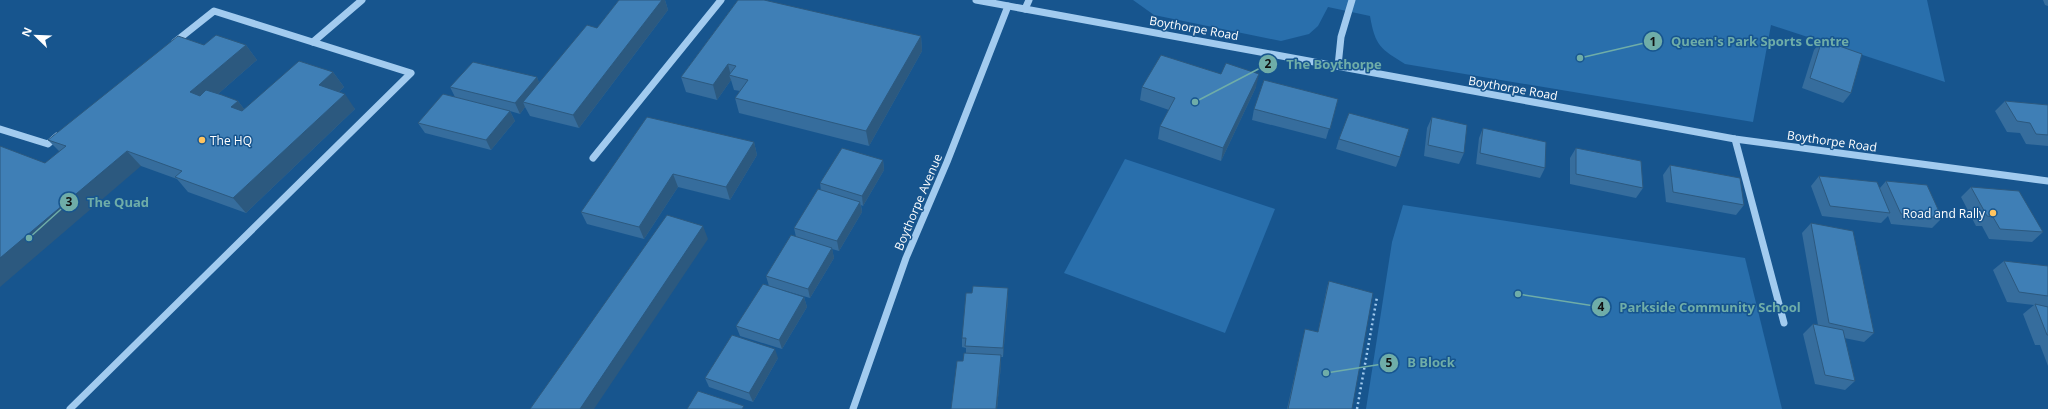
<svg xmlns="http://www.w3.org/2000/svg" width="2048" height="409" font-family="'Open Sans',sans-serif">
	<rect width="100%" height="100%" fill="#17558e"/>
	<g fill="#296fac">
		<path d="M1133 0H1927L1945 82 1771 25 1753 122 1405 64C1381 49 1375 46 1370 16L1328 7 1318 26 1309 34 1281 41 1154 15Z"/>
		<polygon points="1125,159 1275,209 1225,333 1064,273"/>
		<polygon points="1403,205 1745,258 1782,409 1366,409 1392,242"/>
	</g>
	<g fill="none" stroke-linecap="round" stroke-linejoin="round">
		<polyline stroke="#a2cbef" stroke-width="2.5" stroke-dasharray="2 3" stroke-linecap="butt" points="1357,409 1377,297"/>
		<g stroke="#a2cbef" stroke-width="7">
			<polyline points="976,0 1735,139 2048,181"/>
			<polyline points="1025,9 1029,0"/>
			<polyline points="313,42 362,0"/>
			<polyline points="1338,66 1341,37 1352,0"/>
			<polyline points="0,129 48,144 57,136"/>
			<polyline points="1735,139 1784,323"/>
			<polyline points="593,158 721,0"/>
			<polyline points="70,409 411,73 214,11 175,42"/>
			<polyline points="853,409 906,258 947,162 1008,6"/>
		</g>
	</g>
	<g fill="#366d9d">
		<polygon points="619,0 665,0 668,10 579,128 530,116 525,107 520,114 510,111 515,121 491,150 425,133 418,123 455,97 450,87 537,77 539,83 597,28"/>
		<polygon points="738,0 921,36 922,51 869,146 739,113 735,98 740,91 734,90 731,80 717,100 686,92 681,77"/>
		<polygon points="2043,0 2048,0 2048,6 2045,5"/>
		<polygon points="1822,40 1851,93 1843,103 1802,88 1814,50"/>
		<polygon points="204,45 246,45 257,60 218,94 238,101 244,109 333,72 344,87 339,92 355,109 246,213 188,192 177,179 141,166 45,163 60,152 48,140"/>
		<polygon points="1221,74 1256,87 1221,161 1158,139 1160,126 1169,110 1140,100 1142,87"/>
		<polygon points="1338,99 1326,139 1252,120 1254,109"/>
		<polygon points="2005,101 2048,105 2048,146 2026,144 2020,133 2007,132 1995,111"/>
		<polygon points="1432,117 1464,153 1459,164 1424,156 1427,128"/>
		<polygon points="1483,128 1545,168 1540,178 1476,164 1479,138"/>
		<polygon points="1339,139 1400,157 1396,167 1336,149"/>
		<polygon points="754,142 757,155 730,200 678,187 644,239 587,224 581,212"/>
		<polygon points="1576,148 1643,188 1636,198 1570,184 1570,158"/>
		<polygon points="883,160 884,170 863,206 861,205 862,212 839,251 832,249 834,258 810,298 769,286 766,276 796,237 794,228 821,191 820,183"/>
		<polygon points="1670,165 1744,205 1736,215 1666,202 1663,175"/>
		<polygon points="1819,176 1880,188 1886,181 1942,218 1932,228 1891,224 1888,216 1881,223 1822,216 1811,186"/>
		<polygon points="1971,187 2043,232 2032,242 1989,239 1982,226 1976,226 1961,197"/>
		<polygon points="1811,223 1874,333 1864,342 1844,338 1855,381 1845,390 1815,384 1803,334 1813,324 1818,325 1802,233"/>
		<polygon points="2004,261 2048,266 2048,366 2040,345 2035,345 2023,314 2034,305 2007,302 1993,270"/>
		<polygon points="1329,281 1352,409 1287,409 1304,334 1305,329 1318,332 1327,287"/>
		<polygon points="1008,288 1008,298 1003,357 1001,357 1001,364 997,409 951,409 963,361 966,353 966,348 962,347 962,338 972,293"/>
		<polygon points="804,297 807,307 782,349 740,336 736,326"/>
		<polygon points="778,358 753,402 709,387 705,378"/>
	</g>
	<g fill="#2c597f">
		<polygon points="662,0 665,0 668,10 579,128 573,115"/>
		<polygon points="921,36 922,51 869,146 866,131"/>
		<polygon points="246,45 257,60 202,108 190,92"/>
		<polygon points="728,64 731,76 729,75 731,80 717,100 713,85"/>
		<polygon points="333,72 344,87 329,101 319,85"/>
		<polygon points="1259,74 1256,87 1221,161 1223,148"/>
		<polygon points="537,77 541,88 523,102 525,107 520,114 515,103"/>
		<polygon points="345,94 355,109 246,213 233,198"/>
		<polygon points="238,101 250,117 231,107"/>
		<polygon points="510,111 515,121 491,150 486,140"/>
		<polygon points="754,142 757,155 730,200 726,187"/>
		<polygon points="127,151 141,166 0,287 0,258"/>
		<polygon points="883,160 884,170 863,206 862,196"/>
		<polygon points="673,174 678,187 644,239 639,227"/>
		<polygon points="860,202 862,212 839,251 837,241"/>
		<polygon points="703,226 708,239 594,409 580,409"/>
		<polygon points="832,248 834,258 810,298 808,289"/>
		<polygon points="1008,288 1008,298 1003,357 1003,348"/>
		<polygon points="804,297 807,307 782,349 779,340"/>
		<polygon points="775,349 778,358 753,402 749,393"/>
		<polygon points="1001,355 1001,364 997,409 996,409"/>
	</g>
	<g fill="#3f7fb6" stroke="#2c597f">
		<polygon points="619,0 662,0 573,115 523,102 587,25 597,28"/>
		<polygon points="738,0 764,0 921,36 866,131 735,98 748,80 729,75 736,66 728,64 713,85 681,77"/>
		<polygon points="216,35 246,45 190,92 200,96 206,90 222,95 238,101 231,107 242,111 299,61 333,72 319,85 345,94 233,198 175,177 182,171 127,151 0,258 0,146 45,163 66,146 48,140 178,36 204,45"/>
		<polygon points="1822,40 1862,54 1851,93 1810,78"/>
		<polygon points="1161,55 1221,74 1226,63 1259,74 1223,148 1160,126 1175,98 1142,87"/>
		<polygon points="473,62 537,77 515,103 450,87"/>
		<polygon points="1264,80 1338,99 1330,129 1254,109"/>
		<polygon points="443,94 510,111 486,140 418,123"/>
		<polygon points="2005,101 2048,105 2048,135 2036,134 2030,123 2017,121"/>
		<polygon points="1349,113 1409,129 1400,157 1339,139"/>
		<polygon points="647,117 754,142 726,187 673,174 639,227 581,212"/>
		<polygon points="1432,117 1467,125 1464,153 1428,145"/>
		<polygon points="1483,128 1546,142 1545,168 1480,153"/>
		<polygon points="842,148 883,160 862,196 820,183"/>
		<polygon points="1576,148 1641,161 1643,188 1576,174"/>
		<polygon points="1670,165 1740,178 1744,205 1673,192"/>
		<polygon points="1819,176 1877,182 1890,213 1830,206"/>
		<polygon points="1886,181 1927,185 1942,218 1901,214"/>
		<polygon points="1971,187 2019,191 2043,232 2000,229 1993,217 1987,216"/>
		<polygon points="818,189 860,202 837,241 794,228"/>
		<polygon points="667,215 703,226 580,409 530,409"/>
		<polygon points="1811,223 1853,231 1874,333 1829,323"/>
		<polygon points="791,235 832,248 808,289 766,276"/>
		<polygon points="2004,261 2048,266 2048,296 2019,292"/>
		<polygon points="1329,281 1373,293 1352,409 1288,409 1305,329 1318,332"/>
		<polygon points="763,284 804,297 779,340 736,326"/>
		<polygon points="973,286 1008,288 1003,348 965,346 966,338 962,338 966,293 972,293"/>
		<polygon points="2035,304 2048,307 2048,335 2047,335"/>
		<polygon points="1813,324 1843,330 1855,381 1825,375"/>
		<polygon points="732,335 775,349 749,393 705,378"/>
		<polygon points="964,353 1001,355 996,409 951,409 957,361 963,361"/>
		<polygon points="698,391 744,406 742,409 687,409"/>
	</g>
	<g fill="#ffc460" stroke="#17558e" stroke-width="1.5">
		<circle cx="202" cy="140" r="4"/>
		<circle cx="1993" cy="213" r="4"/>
	</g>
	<g text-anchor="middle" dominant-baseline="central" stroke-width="3" stroke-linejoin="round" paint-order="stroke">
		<g font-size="12" fill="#fff" stroke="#17558e">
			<text transform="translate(1194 28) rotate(10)">Boythorpe Road</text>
			<text transform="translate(1513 88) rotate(10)">Boythorpe Road</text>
			<text transform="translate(1832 141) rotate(8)">Boythorpe Road</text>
			<text transform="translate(918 202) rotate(-67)">Boythorpe Avenue</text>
		</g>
		<g font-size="12" fill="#fff" stroke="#17558e" text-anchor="start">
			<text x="210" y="140">The HQ</text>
			<text x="1985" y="213" text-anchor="end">Road and Rally</text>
		</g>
	</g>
	<path fill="none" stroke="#6fada8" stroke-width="1.5" d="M1580 58L1653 41M1195 102L1268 64M29 238L69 202M1518 294L1601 307M1326 373L1389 363"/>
	<g fill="#6fada8" stroke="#17558e" stroke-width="1.5">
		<circle cx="1580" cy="58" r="4"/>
		<circle cx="1195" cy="102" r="4"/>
		<circle cx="29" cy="238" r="4"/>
		<circle cx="1518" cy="294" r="4"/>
		<circle cx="1326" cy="373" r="4"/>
		<circle cx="1653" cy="41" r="10"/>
		<circle cx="1268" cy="64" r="10"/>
		<circle cx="69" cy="202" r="10"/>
		<circle cx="1601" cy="307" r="10"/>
		<circle cx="1389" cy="363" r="10"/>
	</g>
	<g font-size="12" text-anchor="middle" font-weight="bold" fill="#111">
		<text x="1653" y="46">1</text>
		<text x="1268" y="68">2</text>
		<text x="69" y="206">3</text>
		<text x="1601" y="311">4</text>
		<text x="1389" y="367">5</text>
	</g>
	<g font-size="13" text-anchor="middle" font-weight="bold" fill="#6fada8" stroke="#17558e" stroke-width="3" stroke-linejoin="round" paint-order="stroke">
		<text x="1760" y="46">Queen's Park Sports Centre</text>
		<text x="1334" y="69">The Boythorpe</text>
		<text x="118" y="207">The Quad</text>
		<text x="1710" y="312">Parkside Community School</text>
		<text x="1431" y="367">B Block</text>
	</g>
	<g transform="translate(36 36) rotate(293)" stroke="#17558e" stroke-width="3" paint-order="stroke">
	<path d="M0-3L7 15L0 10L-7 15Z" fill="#ffffff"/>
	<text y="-6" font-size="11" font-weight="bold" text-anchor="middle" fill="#ffffff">N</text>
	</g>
</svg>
